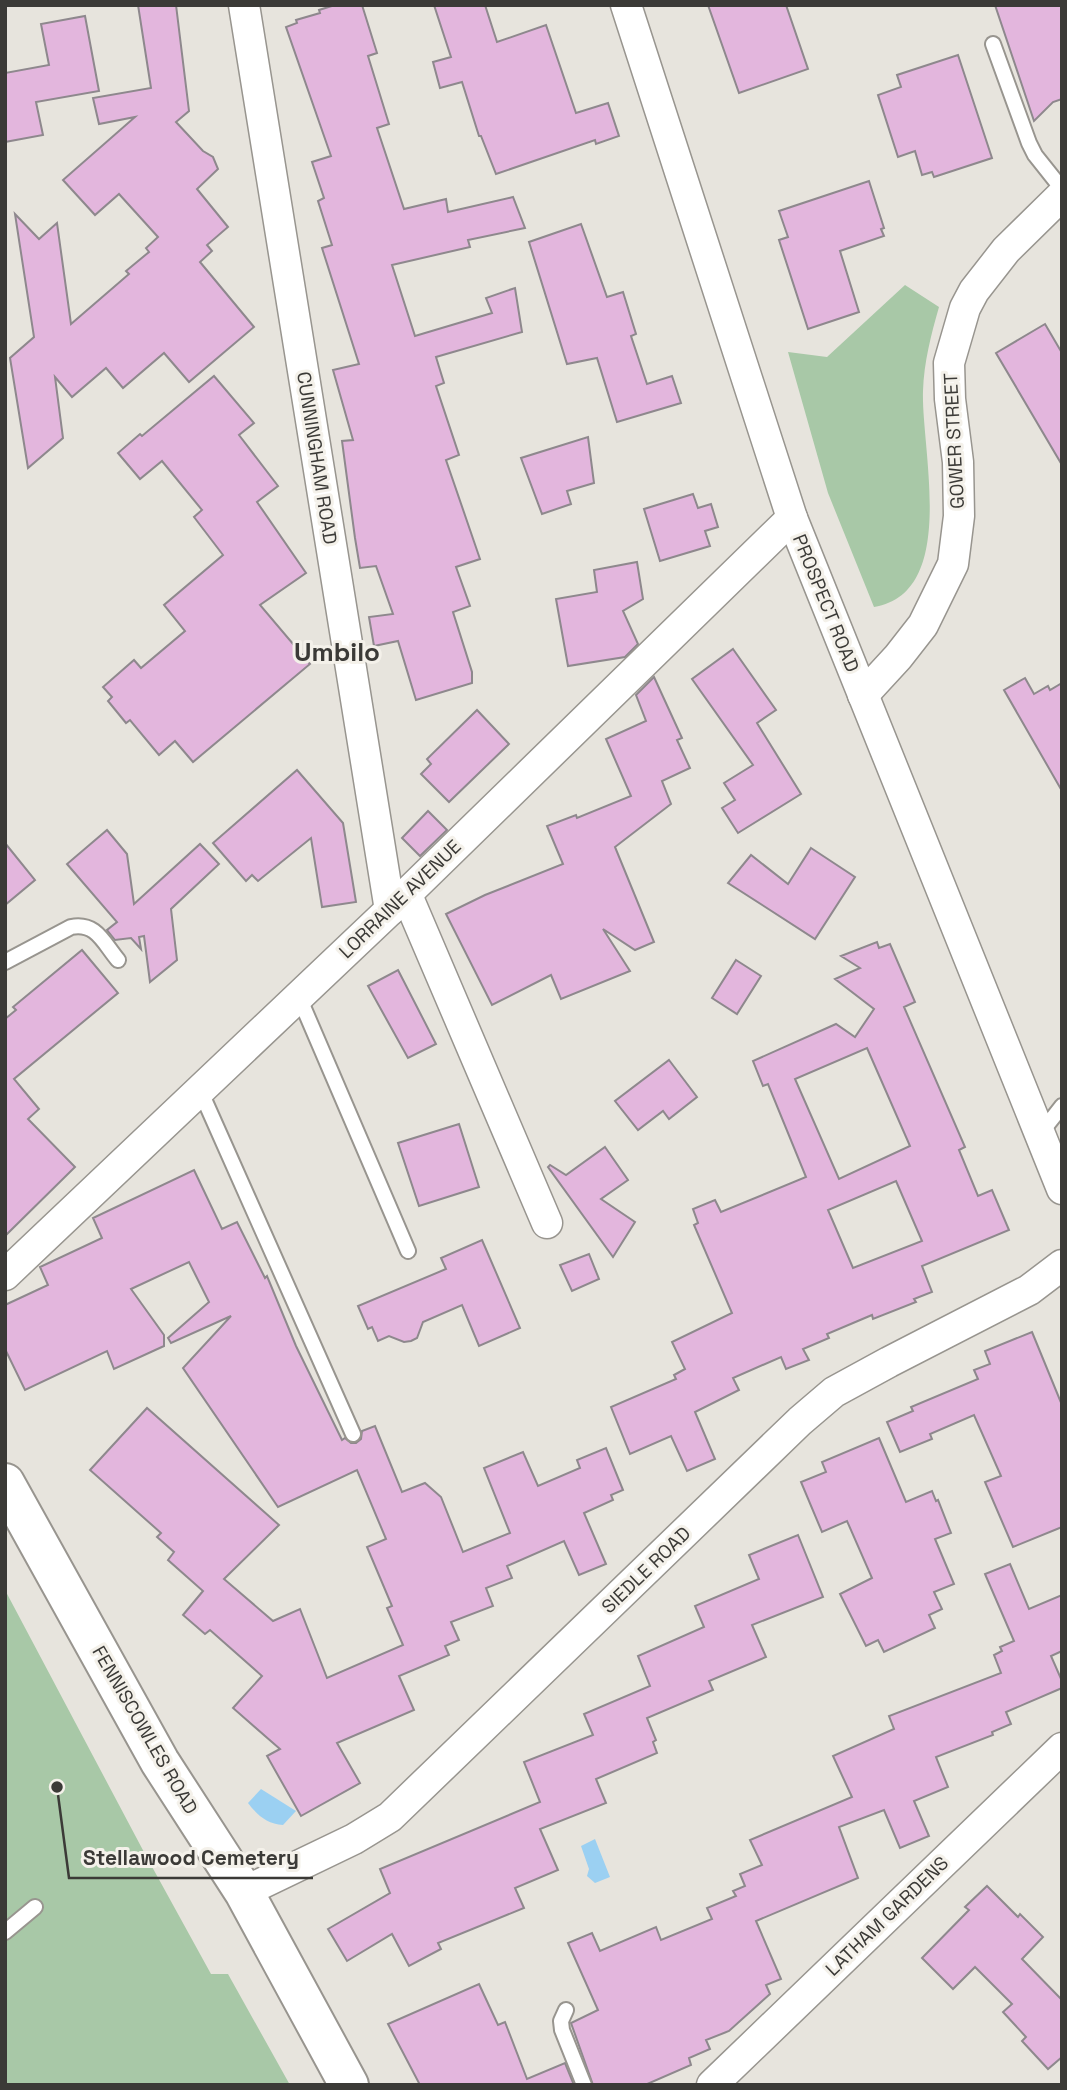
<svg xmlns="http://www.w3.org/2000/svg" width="1067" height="2090" font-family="'Space Grotesk',sans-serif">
	<rect width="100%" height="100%" fill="#e7e4dd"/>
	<g fill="#a8c8a7">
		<path d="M905 285 939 307C931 335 924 362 923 391 921 450 959 593 874 607L828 493 788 352 827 357Z"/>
		<polygon points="5,1590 145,1854 211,1974 228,1974 290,2085 5,2085"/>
	</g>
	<g fill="#9bd0f2">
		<path d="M261 1789 296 1811 283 1825C267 1824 257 1815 248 1803Z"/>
		<polygon points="595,1839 610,1877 595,1883 587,1876 589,1869 581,1846"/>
	</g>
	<g fill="#e3b6dd" stroke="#8e888d" stroke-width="2" fill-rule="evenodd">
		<polygon points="138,5 176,5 189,111 176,122 203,151 213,157 218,169 197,189 228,227 207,245 212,251 200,262 254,327 189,382 164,353 123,388 106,368 72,397 55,377 63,438 28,468 10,358 34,337 15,214 39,239 57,223 71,324 129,274 126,271 149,252 146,248 158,237 119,194 95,215 63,180 135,117 99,124 93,98 151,88"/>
		<polygon points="335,5 362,5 377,53 368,56 389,124 377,128 404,209 446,199 448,212 513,197 525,228 468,240 470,247 392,265 415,336 492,313 486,298 515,288 522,332 436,357 444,383 436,386 459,455 446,460 480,559 456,567 470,606 453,612 472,672 472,683 416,700 398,641 374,646 369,617 393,614 376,566 360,568 355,538 342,441 353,440 333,370 359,364 322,248 332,245 318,201 324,198 312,162 331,156 286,27 297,23 296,20 320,13 319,10"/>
		<polygon points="434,5 485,5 497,42 546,25 576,113 608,103 619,136 596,144 595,140 496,174 481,136 479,136 462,82 440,88 433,62 451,57"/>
		<polygon points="708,5 786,5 808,69 739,93"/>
		<polygon points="995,5 1062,5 1062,99 1053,102 1034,121"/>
		<polygon points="85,16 99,91 36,102 43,135 5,142 5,73 49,65 41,24"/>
		<polygon points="958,55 992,158 934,177 932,172 922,175 915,151 898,157 878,95 901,87 897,75"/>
		<polygon points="869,181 884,228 881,229 884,236 840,251 859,312 808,329 779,240 788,237 779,211"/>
		<polygon points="581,224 607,297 623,292 636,334 631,336 647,384 672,376 681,403 617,422 597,358 567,364 529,242"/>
		<polygon points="1045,324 1062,353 1062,465 996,353"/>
		<polygon points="214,376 254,423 239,435 278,486 257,502 306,573 260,605 310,664 193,762 175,741 159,755 130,720 126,723 108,701 112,697 103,687 134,660 141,668 185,631 164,605 223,555 194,517 202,510 162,461 140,479 118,453 140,434 142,436"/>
		<polygon points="588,437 594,483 567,491 571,504 542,514 521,458"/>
		<polygon points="693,494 698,508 711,504 718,527 705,531 710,546 660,561 644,509"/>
		<polygon points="637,562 643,599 623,611 638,644 625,657 568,666 556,599 597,592 594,570"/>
		<polygon points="733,649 776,710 757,723 801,794 738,833 722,808 735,800 724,783 753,765 692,679"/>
		<polygon points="654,677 682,738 677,740 690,768 662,781 671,804 615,847 654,942 635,950 603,929 630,971 561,999 551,975 492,1005 446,914 485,895 563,864 547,826 576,815 577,818 631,796 606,739 646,721 636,695"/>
		<polygon points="1025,678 1034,694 1048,686 1050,690 1062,683 1062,791 1004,690"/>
		<polygon points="477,710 509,744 449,802 421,774 431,764 427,759"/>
		<polygon points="297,770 343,823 356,902 322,907 311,838 258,881 252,875 246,881 213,843"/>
		<polygon points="428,811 447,830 420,856 402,838"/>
		<polygon points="107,830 127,854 134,904 200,844 219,864 171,909 177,960 150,982 144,936 139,937 141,949 131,938 115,940 107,930 117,922 67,864"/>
		<polygon points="5,843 35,880 5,905"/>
		<polygon points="811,848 855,877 815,939 728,883 751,855 788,884"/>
		<path d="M877 942 879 948 890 944 915 1002 904 1007 965 1147 959 1150 978 1196 992 1190 1009 1230 922 1266 932 1292 914 1299 916 1302 873 1319 872 1315 827 1334 829 1338 803 1349 809 1360 786 1369 781 1357 733 1378 739 1390 695 1412 715 1459 687 1471 671 1436 630 1454 611 1407 676 1379 674 1375 685 1369 672 1342 732 1313 694 1225 698 1223 693 1209 715 1200 721 1212 806 1177 768 1084 763 1086 753 1061 836 1024 855 1037 874 1009 835 979 860 968 841 956ZM867 1048 910 1146 839 1179 795 1079ZM896 1181 922 1241 853 1268 828 1210Z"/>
		<polygon points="82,950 118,993 14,1079 39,1109 28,1119 75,1167 5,1236 5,1019 16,1010 13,1007"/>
		<polygon points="736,960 761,976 737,1014 712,998"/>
		<polygon points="398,970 436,1044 408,1058 368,986"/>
		<polygon points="669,1060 697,1097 669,1119 663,1111 638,1130 615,1101"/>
		<polygon points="459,1124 479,1187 419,1206 398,1143"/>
		<polygon points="605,1147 628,1180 601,1199 635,1222 613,1257 548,1167 550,1165 566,1175"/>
		<polygon points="194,1170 222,1229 237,1222 265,1278 267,1276 296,1346 342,1440 345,1438 351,1443 356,1443 361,1439 362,1431 375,1426 402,1492 425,1483 441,1497 463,1552 510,1533 484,1468 523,1452 538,1486 580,1468 577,1460 606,1448 623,1490 611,1495 613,1500 584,1513 606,1564 579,1575 564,1541 507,1566 512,1578 486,1588 493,1606 451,1622 459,1640 445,1646 449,1655 399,1676 414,1710 337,1743 360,1783 301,1816 267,1756 280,1749 233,1708 262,1676 210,1630 205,1634 183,1615 203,1591 168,1560 174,1552 157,1537 161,1533 90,1470 147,1408 279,1525 224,1579 273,1621 300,1609 327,1678 403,1645 387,1608 392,1606 367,1547 386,1539 357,1470 278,1507 183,1368 231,1316 171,1343 168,1338 209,1302 189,1262 131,1289 164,1335 164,1346 114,1369 107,1351 25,1390 5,1349 5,1305 48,1285 40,1267 102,1238 93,1218"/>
		<polygon points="482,1240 520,1328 479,1346 462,1305 423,1322 417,1338 411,1341 404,1342 389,1336 378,1341 372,1327 368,1329 358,1306 446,1269 441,1258"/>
		<polygon points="589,1254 599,1279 572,1291 560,1265"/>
		<polygon points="1032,1332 1062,1405 1062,1527 1013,1547 985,1482 1001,1476 974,1415 930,1434 932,1439 900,1452 887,1422 913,1411 911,1407 978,1379 974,1370 990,1364 985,1351"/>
		<polygon points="879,1438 906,1502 932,1491 936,1501 938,1500 951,1533 935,1539 954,1584 934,1592 942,1609 929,1615 935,1628 884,1652 878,1640 866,1646 840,1594 872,1578 847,1521 822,1532 801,1482 826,1472 822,1462"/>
		<polygon points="798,1535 823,1597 752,1625 766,1657 709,1681 713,1690 647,1718 656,1740 653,1742 657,1753 596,1779 606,1803 540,1829 558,1870 515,1888 524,1908 438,1943 441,1949 409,1966 392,1934 347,1961 328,1929 390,1893 380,1869 540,1802 524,1762 593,1735 584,1714 650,1686 638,1656 704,1627 695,1606 759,1579 749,1555"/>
		<polygon points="1010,1564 1029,1609 1062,1595 1062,1651 1051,1656 1062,1681 1062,1688 1006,1712 1011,1724 992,1732 993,1735 936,1757 948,1787 914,1801 929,1836 900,1848 884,1810 839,1827 858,1878 756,1921 781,1979 766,1985 770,1994 729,2031 706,2040 710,2049 689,2058 691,2065 645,2085 593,2085 571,2023 598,2010 568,1943 592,1933 600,1951 656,1927 661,1940 712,1919 707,1908 736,1896 733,1891 745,1886 740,1874 762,1865 750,1840 852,1797 833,1756 894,1729 889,1716 1001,1673 994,1655 1002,1651 1000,1647 1014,1641 985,1574"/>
		<polygon points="987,1886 1018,1917 1020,1914 1043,1937 1022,1959 1062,2000 1062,2057 1048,2069 1022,2041 1026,2037 1003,2012 1012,2004 975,1967 953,1989 922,1958 969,1910 965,1907"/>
		<polygon points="479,1984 498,2025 505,2022 527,2079 565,2063 574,2085 420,2085 388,2024"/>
	</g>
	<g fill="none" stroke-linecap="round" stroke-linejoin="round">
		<g stroke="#98958f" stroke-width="18">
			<g id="lane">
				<polyline points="993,44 1029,143 1035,155 1062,189"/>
				<path d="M5 962 71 927C96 922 103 942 118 960"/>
				<polyline points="299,997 408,1251"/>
				<polyline points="200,1090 353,1434"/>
				<polyline points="1040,1134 1062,1106"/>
				<polyline points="5,1932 35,1907"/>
				<polyline points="566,2010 561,2021 562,2030 584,2085"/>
			</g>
		</g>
		<g stroke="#98958f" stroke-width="33">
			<g id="street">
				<polyline points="244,5 390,910"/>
				<polyline points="626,5 792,518 1062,1189"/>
				<polyline points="863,695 898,657 923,625 953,564 959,516 958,462 950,399 949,363 965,308 974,291 1006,250 1062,195"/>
				<polyline points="406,893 547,1223"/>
				<polyline points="5,1275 390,910 792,518"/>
				<polyline points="244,1892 354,1839 390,1817 800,1421 834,1392 889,1362 1029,1290 1062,1265"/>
				<polyline points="712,2085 1062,1748"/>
			</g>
		</g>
		<g stroke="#98958f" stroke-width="42">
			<polyline id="secondary" points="5,1483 160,1762 244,1892 349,2085"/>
		</g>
		<use href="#lane" stroke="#fff" stroke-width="14"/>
		<use href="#street" stroke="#fff" stroke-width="30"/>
		<use href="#secondary" stroke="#fff" stroke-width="38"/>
	</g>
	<g text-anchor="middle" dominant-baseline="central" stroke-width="6" stroke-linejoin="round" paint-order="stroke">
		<g font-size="19" fill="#3b3a37" stroke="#f4f1ea">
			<text transform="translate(954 441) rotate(-93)">GOWER STREET</text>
			<text transform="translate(317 458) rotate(81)">CUNNINGHAM ROAD</text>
			<text transform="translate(826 603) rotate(68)">PROSPECT ROAD</text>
			<text transform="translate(400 899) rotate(-44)">LORRAINE AVENUE</text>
			<text transform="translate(646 1570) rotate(-44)">SIEDLE ROAD</text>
			<text transform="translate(145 1730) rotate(60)">FENNISCOWLES ROAD</text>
			<text transform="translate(887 1916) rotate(-44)">LATHAM GARDENS</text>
		</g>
		<g font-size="26" font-weight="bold" fill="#3b3a37" stroke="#f4f1ea">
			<text x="337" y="652">Umbilo</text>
		</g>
	</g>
	<path fill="none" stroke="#3b3a37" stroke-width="2.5" d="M57 1787L69 1878H313"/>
	<circle fill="#3b3a37" stroke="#f4f1ea" stroke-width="2.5" cx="57" cy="1787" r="7"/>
	<g font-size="21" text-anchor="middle" font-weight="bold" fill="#3b3a37" stroke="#f4f1ea" stroke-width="6" stroke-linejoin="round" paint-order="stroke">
		<text x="191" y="1865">Stellawood Cemetery</text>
	</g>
	<rect width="1067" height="2090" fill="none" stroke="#3b3a37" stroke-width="14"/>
</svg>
